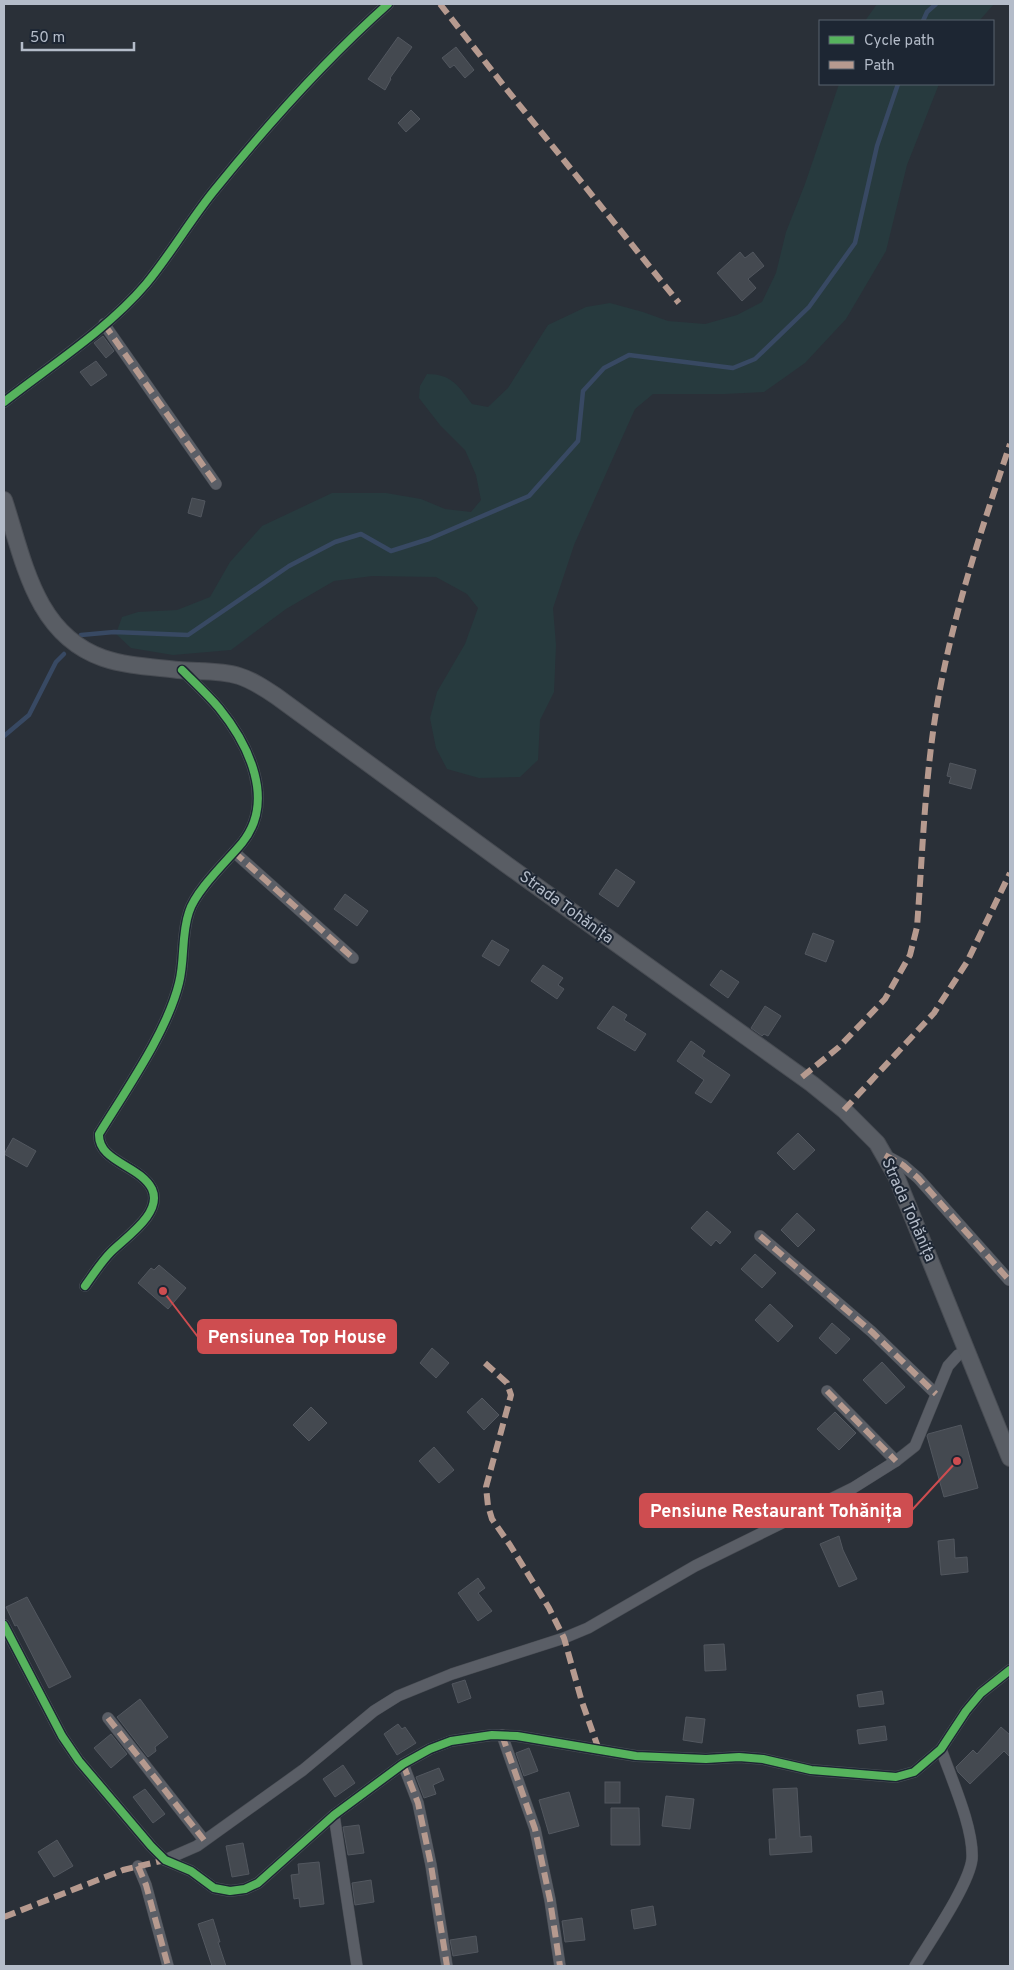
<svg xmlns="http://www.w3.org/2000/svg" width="1014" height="1970" font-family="Overpass,sans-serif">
	<rect width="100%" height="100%" fill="#2a3038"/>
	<g fill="#273a3e">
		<polygon points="877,4 994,4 979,21 865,21"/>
		<path d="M839 84H939L907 165 886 251 846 319 805 363 764 392 725 394H653L635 409 574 545 553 608 556 645 554 692 540 720 538 760 520 777 479 778 447 769 436 748 430 718 437 692 465 644 478 608 467 594 436 577 372 576 334 581 286 609 231 650 173 655 131 648 116 634 122 617 138 612 177 610 210 597 230 562 262 526 332 493H386L421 499 445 509 471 512 481 500 476 475 465 450 440 425 419 398 420 386 427 374C452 374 458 386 472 404L488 407 508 388 548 325 586 307 610 303 643 312 668 321 705 324 737 315 762 302 776 273 786 232 805 184Z"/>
	</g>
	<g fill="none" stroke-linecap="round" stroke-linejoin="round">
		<g stroke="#384963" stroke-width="4.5">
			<polyline points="923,21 927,12 936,4"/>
			<polyline points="81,635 114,632 188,635 289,566 335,542 361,534 391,551 429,539 529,496 578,441 583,391 604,368 629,355 733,368 755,359 809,307 855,243 877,146 898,84"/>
			<polyline points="4,736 29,715 56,662 64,654"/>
		</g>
	</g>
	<g fill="#444950" stroke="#52575f">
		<polygon points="398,37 412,47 390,78 391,79 385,90 368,79"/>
		<polygon points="456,47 474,70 465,78 454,65 450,68 442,58"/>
		<polygon points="411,110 420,119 406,132 398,123"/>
		<polygon points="740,252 745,258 753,252 764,266 748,279 756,288 742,301 717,273"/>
		<polygon points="103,336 114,351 106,358 94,343"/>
		<polygon points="96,361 107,375 91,386 80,372"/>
		<polygon points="192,498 205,501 201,517 188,513"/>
		<polygon points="950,763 976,770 971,789 949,783 951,777 947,776"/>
		<polygon points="616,869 635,882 618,907 599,894"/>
		<polygon points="345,894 368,911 357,926 334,909"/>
		<polygon points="813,933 834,941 826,962 805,954"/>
		<polygon points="492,940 509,950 499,966 482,956"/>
		<polygon points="543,965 563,978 558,985 564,989 557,999 531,981"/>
		<polygon points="721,970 739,982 728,998 710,985"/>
		<polygon points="613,1006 627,1015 624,1020 646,1034 635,1051 597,1028"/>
		<polygon points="765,1006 781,1016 768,1036 764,1034 762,1036 751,1028"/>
		<polygon points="691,1041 705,1051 702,1056 730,1075 711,1103 695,1093 704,1080 677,1061"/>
		<polygon points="798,1133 815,1150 794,1170 777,1153"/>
		<polygon points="13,1138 36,1151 27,1167 4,1154"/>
		<polygon points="707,1211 731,1232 720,1244 716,1240 711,1246 691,1228"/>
		<polygon points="797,1213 815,1230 798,1247 781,1230"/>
		<polygon points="755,1254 776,1273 762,1288 741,1269"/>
		<polygon points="159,1265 186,1288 168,1309 138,1283 151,1268 154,1270"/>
		<polygon points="770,1304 793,1326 778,1342 755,1320"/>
		<polygon points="832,1323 850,1339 836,1354 819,1338"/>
		<polygon points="432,1348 449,1363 436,1378 420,1363"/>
		<polygon points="882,1362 905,1387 886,1404 863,1380"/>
		<polygon points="482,1398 499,1415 484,1430 467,1412"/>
		<polygon points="311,1407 327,1423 309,1441 293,1425"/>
		<polygon points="835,1412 856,1433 839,1450 817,1429"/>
		<polygon points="961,1425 978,1488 944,1497 927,1436 928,1434"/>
		<polygon points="434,1447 454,1470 439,1483 419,1461"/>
		<polygon points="839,1536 843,1550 857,1579 839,1587 820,1544"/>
		<polygon points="954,1539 955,1558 967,1557 968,1572 941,1575 938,1541"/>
		<polygon points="478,1578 485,1588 478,1593 492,1611 478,1621 458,1593"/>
		<polygon points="27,1597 71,1677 49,1688 17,1625 15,1626 6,1607"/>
		<polygon points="724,1644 726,1670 705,1671 704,1645"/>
		<polygon points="465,1680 471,1698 458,1703 452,1684"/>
		<polygon points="882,1691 884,1704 859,1707 857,1695"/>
		<polygon points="140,1699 168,1737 155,1747 156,1751 148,1757 117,1717"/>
		<polygon points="686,1717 705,1719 702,1743 683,1740"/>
		<polygon points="398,1724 402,1729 405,1727 416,1743 397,1755 384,1734"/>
		<polygon points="885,1726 887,1740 859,1744 857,1730"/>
		<polygon points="1001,1727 1010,1735 1010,1757 1004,1751 970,1784 958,1772 956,1767 973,1750 977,1754"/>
		<polygon points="111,1734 127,1754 111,1768 94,1748"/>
		<polygon points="529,1748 538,1771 524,1776 516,1753"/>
		<polygon points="343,1765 355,1783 335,1797 323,1779"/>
		<polygon points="439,1768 444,1780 433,1785 436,1794 424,1798 416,1777"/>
		<rect x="605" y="1782" width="15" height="21"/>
		<polygon points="797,1788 800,1837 811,1836 812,1852 770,1855 769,1839 776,1839 773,1789"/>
		<polygon points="145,1789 165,1814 153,1823 133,1797"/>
		<polygon points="569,1792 579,1826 549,1834 539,1800"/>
		<polygon points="666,1796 694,1799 690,1829 662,1826"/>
		<polygon points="611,1808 639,1808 640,1845 611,1845"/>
		<polygon points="359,1825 364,1853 348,1855 343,1827"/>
		<polygon points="57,1840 73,1866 54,1877 38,1852"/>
		<polygon points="243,1843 249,1874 232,1877 226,1846"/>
		<polygon points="319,1862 324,1904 300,1907 299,1898 294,1899 291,1875 299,1874 298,1864"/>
		<polygon points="371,1880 374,1902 355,1905 352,1883"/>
		<polygon points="653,1906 656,1925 634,1929 631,1910"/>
		<polygon points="582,1918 585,1940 565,1942 562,1921"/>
		<polygon points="213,1919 220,1942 218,1942 226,1966 212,1966 198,1924"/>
		<polygon points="476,1936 478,1952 453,1956 450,1940"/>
	</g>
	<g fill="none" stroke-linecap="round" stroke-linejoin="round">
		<g stroke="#484c53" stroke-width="12">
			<g id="street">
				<polyline points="104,324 216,484"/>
				<path d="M4 402C50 366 108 329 146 284 170 255 189 222 213 192 267 125 324 61 388 4"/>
				<polyline points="234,852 353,958"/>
				<polyline points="885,1155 903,1165 918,1178 1009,1280"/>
				<polyline points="760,1236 872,1332 936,1394"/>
				<path d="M85 1286C93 1275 101 1262 111 1252 126 1237 163 1213 152 1189 140 1165 98 1162 99 1134 126 1090 167 1032 179 983 185 960 181 935 189 912 196 890 227 861 242 843 276 801 249 745 219 708 208 695 195 683 182 670"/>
				<polyline points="827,1391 896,1461"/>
				<polyline points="4,1625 62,1736 79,1761 151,1846 165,1860 191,1871 214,1888 230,1891 245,1889 258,1883 334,1815 403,1764 430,1749 451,1741 492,1735 517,1736 636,1756 706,1759 739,1757 763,1759 811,1770 896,1777 914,1772 941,1749 966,1711 981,1693 1010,1670"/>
				<polyline points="108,1718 204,1840"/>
				<polyline points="502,1735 535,1829 550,1900 560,1966"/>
				<polyline points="403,1764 418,1803 431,1865 447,1966"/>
				<polyline points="334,1815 357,1966"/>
				<polyline points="165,1860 197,1846 303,1770 374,1711 398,1696 452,1674 564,1638 588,1628 695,1566 853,1488 896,1461 915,1446 948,1366 958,1355 968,1352"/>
				<polyline points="138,1866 146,1885 168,1966"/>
				<path d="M915 1966C930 1941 969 1885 972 1859 974 1828 951 1778 941 1749"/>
			</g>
		</g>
		<g stroke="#484c53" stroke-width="18">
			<path id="secondary" d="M4 500C24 561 35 634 103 658 126 666 153 667 178 670 198 672 219 670 239 676 252 680 264 688 276 696L507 865 812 1084 844 1110 877 1143 896 1176 1010 1458"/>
		</g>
		<use href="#street" stroke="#5a5e66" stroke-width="11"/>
		<use href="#secondary" stroke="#595d64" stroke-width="16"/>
		<g stroke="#b69a8f" stroke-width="6" stroke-dasharray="12 6" stroke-linecap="butt">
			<polyline points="440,4 504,86 679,303"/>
			<polyline points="104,324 216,484"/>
			<polyline points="234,852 353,958"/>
			<path d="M802 1077 839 1047 885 999 910 955 917 927C923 848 925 767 940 689 956 605 983 525 1010 444"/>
			<polyline points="844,1110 934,1013 967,962 1010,873"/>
			<polyline points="885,1155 903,1165 918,1178 1009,1280"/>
			<polyline points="760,1236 872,1332 936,1394"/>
			<polyline points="485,1363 507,1383 511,1395 486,1487 488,1506 492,1519 510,1545 549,1608 564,1638 582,1702 599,1750"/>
			<polyline points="827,1391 896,1461"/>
			<polyline points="108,1718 204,1840"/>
			<polyline points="502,1735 535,1829 550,1900 560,1966"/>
			<polyline points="403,1764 418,1803 431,1865 447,1966"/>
			<polyline points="138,1866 146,1885 168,1966"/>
			<polyline points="4,1917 123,1870 165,1860"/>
		</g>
		<g stroke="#1d2633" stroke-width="11">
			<g id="cycleway">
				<path d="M4 402C50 366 108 329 146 284 170 255 189 222 213 192 267 125 324 61 388 4"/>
				<path d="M85 1286C93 1275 101 1262 111 1252 126 1237 163 1213 152 1189 140 1165 98 1162 99 1134 126 1090 167 1032 179 983 185 960 181 935 189 912 196 890 227 861 242 843 276 801 249 745 219 708 208 695 195 683 182 670"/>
				<polyline points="4,1625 62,1736 79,1761 151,1846 165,1860 191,1871 214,1888 230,1891 245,1889 258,1883 334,1815 403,1764 430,1749 451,1741 492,1735 517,1736 636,1756 706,1759 739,1757 763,1759 811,1770 896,1777 914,1772 941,1749 966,1711 981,1693 1010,1670"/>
			</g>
		</g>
		<use href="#cycleway" stroke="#56b35d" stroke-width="8"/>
	</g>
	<g text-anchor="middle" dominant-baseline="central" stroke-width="4" stroke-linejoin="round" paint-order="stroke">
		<g font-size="16" fill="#b4bcc9" stroke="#1d2633">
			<text transform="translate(566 908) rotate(36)">Strada Tohănița</text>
			<text transform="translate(908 1210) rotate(66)">Strada Tohănița</text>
		</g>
	</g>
	<path fill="none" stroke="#ce4d50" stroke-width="2" d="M163 1291L198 1337M957 1461L912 1510"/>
	<g fill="#ce4d50" stroke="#1d2633" stroke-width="2">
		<circle cx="163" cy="1291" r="5"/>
		<circle cx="957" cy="1461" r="5"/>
	</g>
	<g fill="#ce4d50" stroke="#ce4d50" stroke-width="2">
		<rect x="198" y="1320" width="198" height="33" rx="5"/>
		<rect x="640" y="1494" width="272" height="33" rx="5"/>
	</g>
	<g font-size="18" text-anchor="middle" font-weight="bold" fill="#fff">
		<text x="297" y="1343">Pensiunea Top House</text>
		<text x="776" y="1517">Pensiune Restaurant Tohănița</text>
	</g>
	<rect width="1014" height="1970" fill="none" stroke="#b4bcc9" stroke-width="10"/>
	<rect x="819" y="20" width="175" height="65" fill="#1d2633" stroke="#59626f"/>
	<rect x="829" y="36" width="25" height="8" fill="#56b35d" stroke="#59626f"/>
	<text x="864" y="45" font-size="15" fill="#b4bcc9">Cycle path</text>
	<rect x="829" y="61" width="25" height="8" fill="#b69a8f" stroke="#59626f"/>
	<text x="864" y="70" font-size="15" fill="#b4bcc9">Path</text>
	<path d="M22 42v8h112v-8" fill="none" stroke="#b4bcc9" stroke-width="2.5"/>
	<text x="30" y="42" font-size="15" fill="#b4bcc9" stroke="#1d2633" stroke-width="4" paint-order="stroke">50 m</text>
</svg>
